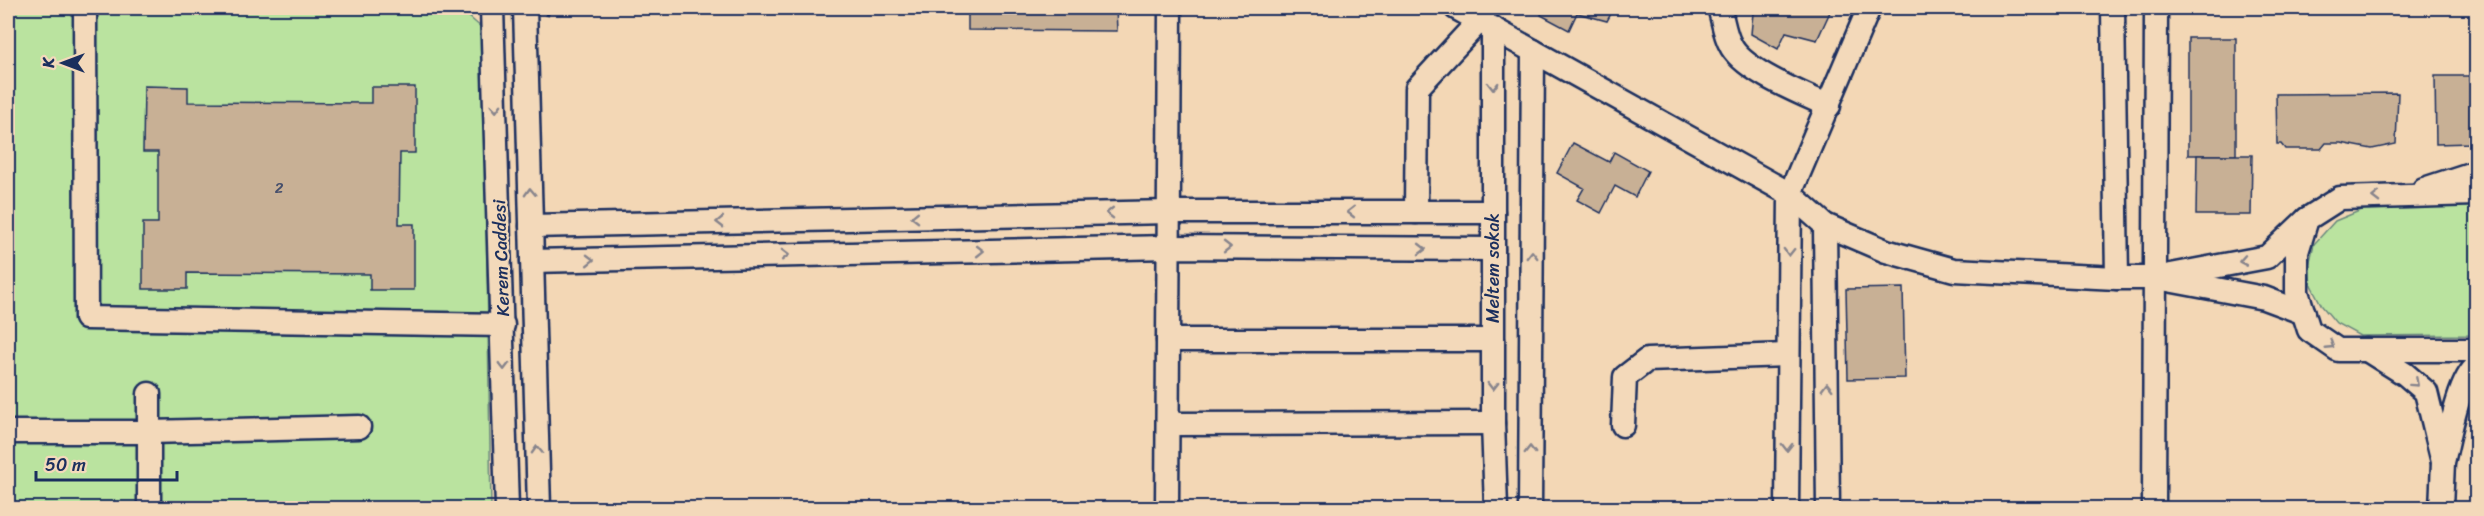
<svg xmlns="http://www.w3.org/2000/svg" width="2484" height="516" font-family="Sriracha,sans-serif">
	<rect width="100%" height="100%" fill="#f3d7b5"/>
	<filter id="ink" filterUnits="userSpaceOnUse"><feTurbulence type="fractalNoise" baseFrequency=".0167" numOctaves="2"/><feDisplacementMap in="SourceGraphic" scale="12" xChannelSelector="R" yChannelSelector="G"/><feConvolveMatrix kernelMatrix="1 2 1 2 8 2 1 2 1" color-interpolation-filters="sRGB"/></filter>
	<g filter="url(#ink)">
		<g fill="#bae39f" stroke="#6a897e" stroke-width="1.5">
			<polygon points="8,8 459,8 483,29 491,508 8,508"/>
			<polygon points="2476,205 2476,335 2360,336 2336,323 2322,306 2311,285 2309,265 2314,244 2335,221 2369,207"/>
		</g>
		<g fill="#c8b095" stroke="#1b2f5e" stroke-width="1.5">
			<polygon points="968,8 1116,8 1117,31 968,30"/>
			<polygon points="1542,8 1614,8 1607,21 1577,13 1569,30 1541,15"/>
			<polygon points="1756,8 1821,8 1830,12 1817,40 1786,32 1778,49 1751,34 1753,13"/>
			<polygon points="2063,8 2107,8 2107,13 2063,14"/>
			<rect x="2188" y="38" width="48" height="117"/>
			<polygon points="2435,76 2470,76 2471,143 2436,144"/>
			<polygon points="144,86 188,87 188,102 371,103 371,87 415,87 415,153 400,153 399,224 414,224 414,290 370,290 370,274 187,273 187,289 143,289 143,223 158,223 158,152 143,152"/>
			<polygon points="2398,93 2396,144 2372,149 2341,143 2326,143 2321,149 2285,149 2281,144 2277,144 2276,94"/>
			<polygon points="1573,143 1609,162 1614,152 1648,171 1635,197 1615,186 1601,213 1577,200 1584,188 1557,173"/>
			<polygon points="2197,155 2252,155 2251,215 2196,215"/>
			<polygon points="1903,288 1905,378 1848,379 1846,289"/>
		</g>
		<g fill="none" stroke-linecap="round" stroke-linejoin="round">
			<g stroke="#1b2f5e" stroke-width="27">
				<g id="minor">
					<polyline points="85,8 86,318 503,325"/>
					<polyline points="492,8 507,508"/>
					<polyline points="525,8 539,508"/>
					<polyline points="1456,8 1790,194 1825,225 1886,251 1954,270 2117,278 2155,278 2267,257 2307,219"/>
					<path d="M1719 8C1723 19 1724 33 1730 44 1741 70 1803 94 1829 106"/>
					<polyline points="2113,8 2117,278"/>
					<polyline points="1493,28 1493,423 1496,508"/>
					<polyline points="2424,189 2476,172"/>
					<polyline points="2476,194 2340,198 2307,219 2297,252 2297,292 2309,330 2338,350 2476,350"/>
					<polyline points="1416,212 1417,88 1480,20 1486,8"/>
					<polyline points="1825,225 1828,508"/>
					<polyline points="531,226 1169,212 1493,212"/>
					<polyline points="532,261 1169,247 1493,249"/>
					<polyline points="2168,280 2264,298 2304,313"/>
					<polyline points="1168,340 1493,340"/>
					<path d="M2367 350 2405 374 2426 392 2443 462C2449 439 2458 381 2476 367"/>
					<polyline points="149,394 149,508"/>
					<polyline points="1168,424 1493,423"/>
					<polyline points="1623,425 1625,377 1647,360 1787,355"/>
					<polyline points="8,432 149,432 359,427"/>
					<polyline points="1167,508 1170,8"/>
					<polyline points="1530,508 1533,51"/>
					<polyline points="1787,508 1790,194 1869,8"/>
					<polyline points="2154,508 2156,8"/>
					<polyline points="2441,508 2443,462"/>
				</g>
			</g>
			<polyline stroke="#1b2f5e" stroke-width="4" stroke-dasharray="4.5 4.5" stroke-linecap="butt" points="547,16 549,8"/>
			<use href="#minor" stroke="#f3d9ba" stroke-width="22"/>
		</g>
		<defs><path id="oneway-chevron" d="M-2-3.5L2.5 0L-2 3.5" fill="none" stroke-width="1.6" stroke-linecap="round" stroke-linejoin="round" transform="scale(1.5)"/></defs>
		<g stroke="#87848c">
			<use href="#oneway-chevron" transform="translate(1493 86) rotate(90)"/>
			<use href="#oneway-chevron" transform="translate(496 108) rotate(88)"/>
			<use href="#oneway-chevron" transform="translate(530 192) rotate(-92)"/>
			<use href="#oneway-chevron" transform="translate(2376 197) rotate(179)"/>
			<use href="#oneway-chevron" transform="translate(1351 212) rotate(180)"/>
			<use href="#oneway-chevron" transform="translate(1110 213) rotate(179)"/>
			<use href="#oneway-chevron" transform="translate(915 217) rotate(179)"/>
			<use href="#oneway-chevron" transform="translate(720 222) rotate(179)"/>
			<use href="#oneway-chevron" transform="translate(1227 247)"/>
			<use href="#oneway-chevron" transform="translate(1422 249)"/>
			<use href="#oneway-chevron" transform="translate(980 251) rotate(-1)"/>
			<use href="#oneway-chevron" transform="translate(1789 252) rotate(91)"/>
			<use href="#oneway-chevron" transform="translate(785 255) rotate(-1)"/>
			<use href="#oneway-chevron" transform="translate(1532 255) rotate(-90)"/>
			<use href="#oneway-chevron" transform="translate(590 260) rotate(-1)"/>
			<use href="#oneway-chevron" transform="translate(2243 261) rotate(170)"/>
			<use href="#oneway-chevron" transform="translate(2330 345) rotate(33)"/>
			<use href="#oneway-chevron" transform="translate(504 366) rotate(89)"/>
			<use href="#oneway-chevron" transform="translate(2415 383) rotate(42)"/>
			<use href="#oneway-chevron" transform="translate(1493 386) rotate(90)"/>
			<use href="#oneway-chevron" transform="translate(1827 387) rotate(-91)"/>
			<use href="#oneway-chevron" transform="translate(1787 447) rotate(90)"/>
			<use href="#oneway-chevron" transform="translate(537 450) rotate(-92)"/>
			<use href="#oneway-chevron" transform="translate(1530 450) rotate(-90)"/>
		</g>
	</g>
	<g text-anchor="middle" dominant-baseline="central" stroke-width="4.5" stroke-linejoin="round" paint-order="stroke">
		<g font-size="15" fill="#464f6c">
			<text x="279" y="188">2</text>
		</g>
		<g font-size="18" fill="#1b2f5e" stroke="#f3d9ba">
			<text transform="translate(501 258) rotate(-92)">Kerem Caddesi</text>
			<text transform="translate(1493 268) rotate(-90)">Meltem sokak</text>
		</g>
	</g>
	<rect width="2484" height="516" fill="none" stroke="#f3d9ba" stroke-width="30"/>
	<rect x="15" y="15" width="2454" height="486" fill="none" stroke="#1b2f5e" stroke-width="2" filter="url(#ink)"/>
	<g transform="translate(63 63) rotate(270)" stroke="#f3d9ba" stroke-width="4.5" paint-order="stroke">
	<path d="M0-4.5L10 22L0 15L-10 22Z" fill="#1b2f5e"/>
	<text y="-9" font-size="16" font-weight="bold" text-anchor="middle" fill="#1b2f5e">K</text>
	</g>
	<path d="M36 471v9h141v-9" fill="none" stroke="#1b2f5e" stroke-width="3"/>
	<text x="45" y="471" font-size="18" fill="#1b2f5e" stroke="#f3d9ba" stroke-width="4.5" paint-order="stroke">50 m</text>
</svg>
